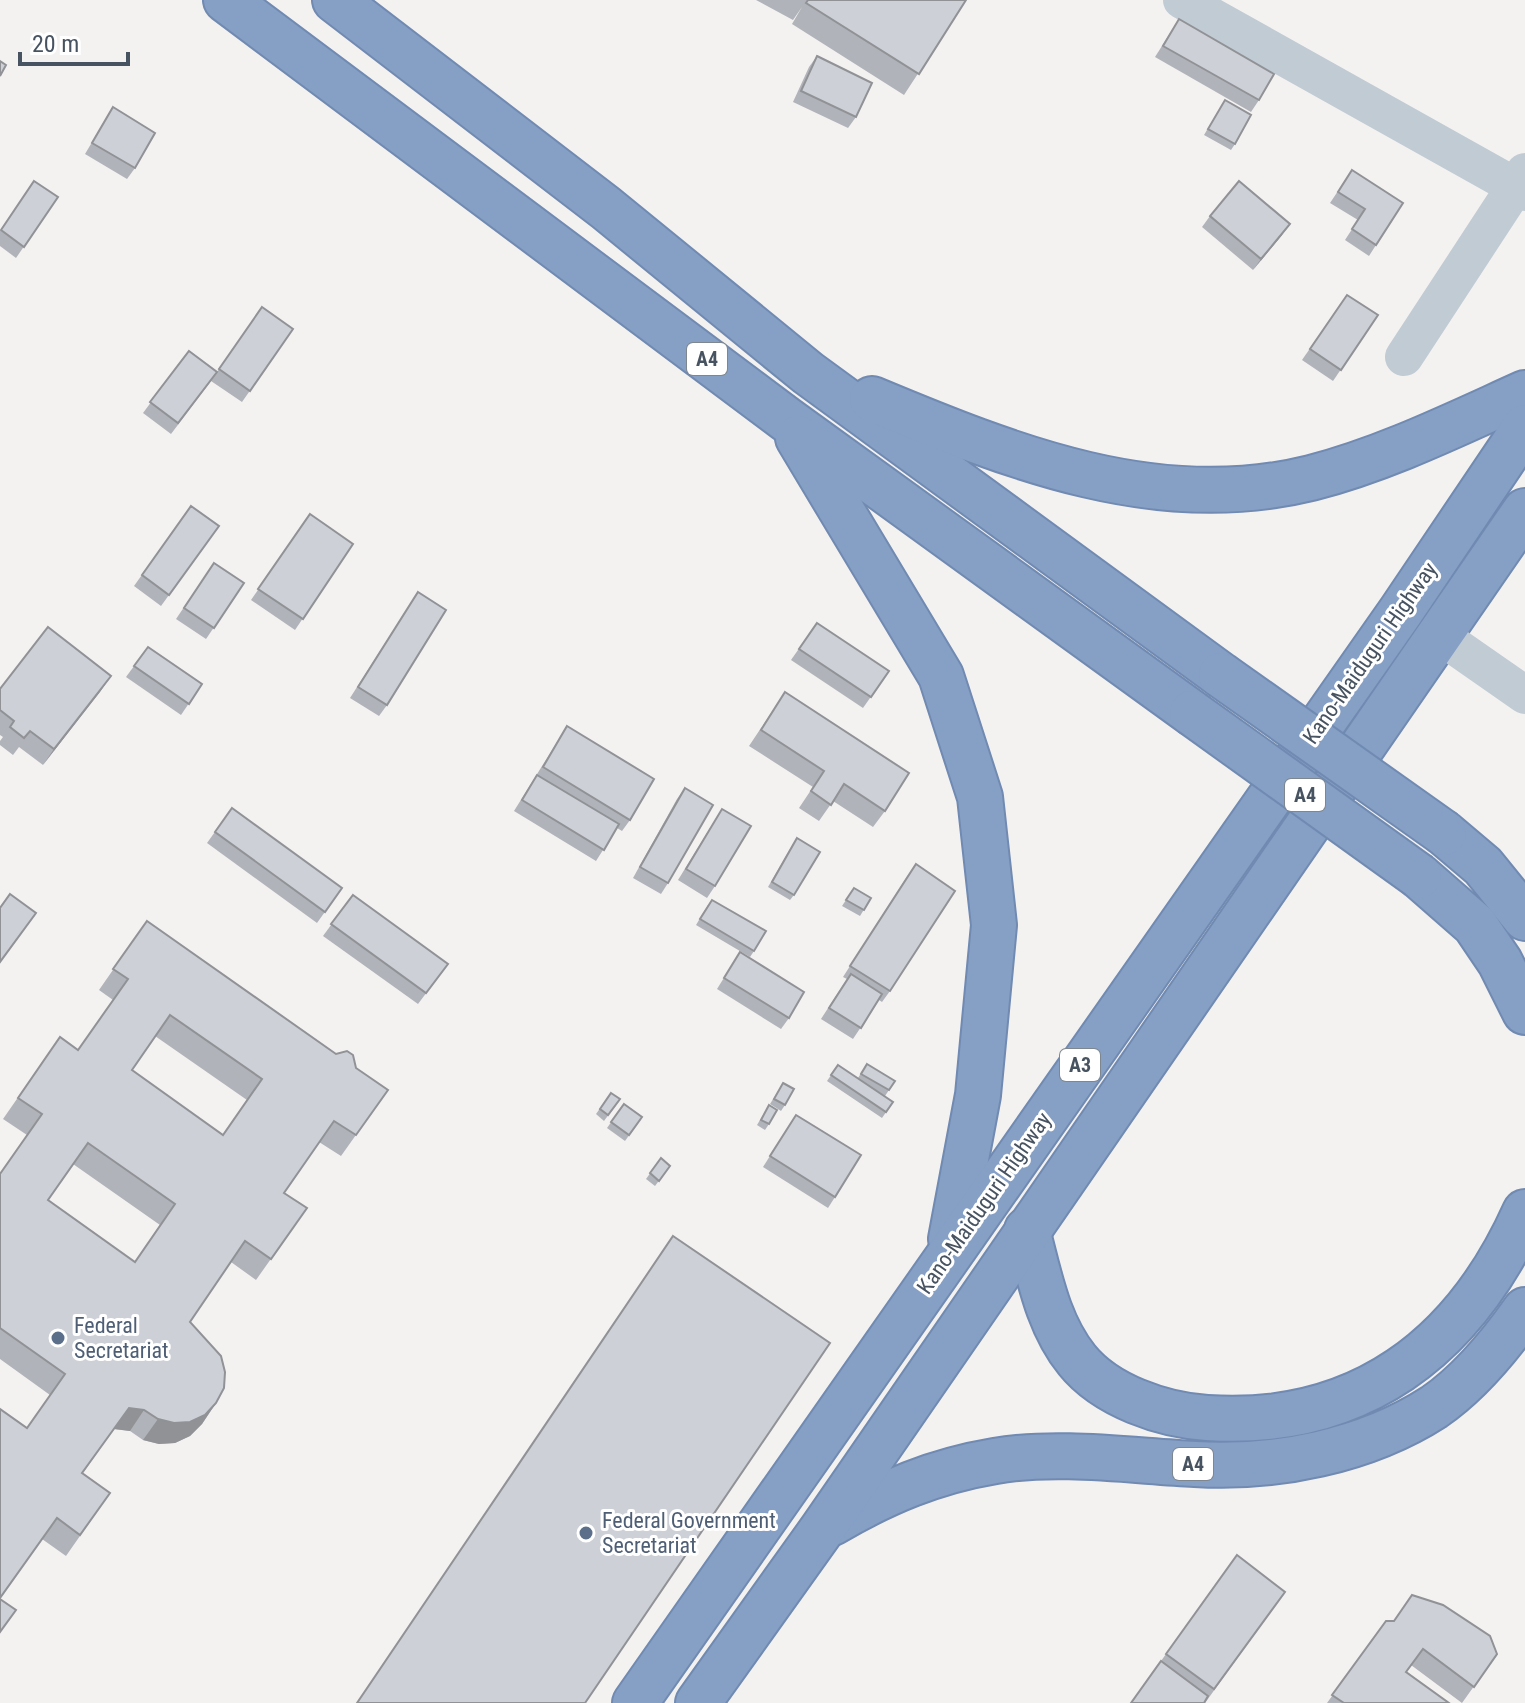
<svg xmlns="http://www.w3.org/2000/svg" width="1525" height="1703" font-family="'Roboto Condensed',sans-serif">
	<rect width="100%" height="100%" fill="#f4f2f1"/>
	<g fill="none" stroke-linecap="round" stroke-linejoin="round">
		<g stroke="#708ab1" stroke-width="48">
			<g id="highway">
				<polyline points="226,0 786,419 1192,713"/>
				<polyline points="335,0 606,208 808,373 1221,675"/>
				<path d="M872 399C1011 457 1158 516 1311 478 1385 459 1456 424 1525 393"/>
				<polyline points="798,438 941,676 980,797 994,925 978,1095 951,1239"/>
				<polyline points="1444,833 1483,866 1525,918"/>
				<polyline points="1419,876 1475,925 1500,962 1525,1012"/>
				<path d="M1027 1230C1039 1274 1047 1323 1077 1360 1106 1396 1163 1415 1207 1418 1359 1428 1464 1348 1525 1212"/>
				<path d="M832 1523C885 1492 935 1471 995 1461 1057 1450 1133 1461 1195 1464 1275 1469 1366 1451 1434 1407 1469 1383 1501 1344 1525 1310"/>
				<polyline points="635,1703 1401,611 1525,427"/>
				<polyline points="698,1703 823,1528 1525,511"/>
			</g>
		</g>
		<g stroke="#c1cbd4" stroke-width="38">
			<polyline points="1182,0 1525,192"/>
			<polyline points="1404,357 1525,172"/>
			<polyline points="1439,635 1525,695"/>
		</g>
		<use href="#highway" stroke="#859fc5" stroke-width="44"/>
		<g stroke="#708ab1" stroke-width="48" stroke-linecap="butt">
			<g id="highway-bridge">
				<polyline points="1221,675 1444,833"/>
				<polyline points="1192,713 1419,876"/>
			</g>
		</g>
		<use href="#highway-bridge" stroke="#859fc5" stroke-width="44"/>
	</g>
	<g fill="#b0b3b9" fill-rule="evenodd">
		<polygon points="756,0 966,0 904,95 792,24 802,7 793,20"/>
		<polygon points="1179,19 1259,100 1251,112 1155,57"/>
		<polygon points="817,56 856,117 848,128 793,102 809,67"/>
		<polygon points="1225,100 1235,144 1231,150 1204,135"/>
		<polygon points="113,107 135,168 127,179 85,154"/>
		<polygon points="1352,170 1376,245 1369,256 1345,240 1358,220 1330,203"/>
		<polygon points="34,181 58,197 16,258 0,246 0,231"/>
		<polygon points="1210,216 1282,235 1253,270 1202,227"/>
		<polygon points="1347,295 1378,315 1333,381 1302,360"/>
		<polygon points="262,307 293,329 242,402 211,381 171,434 143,413 189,351 217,372"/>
		<polygon points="191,506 219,526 161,606 134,586"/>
		<polygon points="310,514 353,544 295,630 251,600"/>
		<polygon points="214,563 244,583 206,639 176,619"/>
		<polygon points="418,592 387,705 379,716 350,698"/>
		<polygon points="817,623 889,671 863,708 791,660"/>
		<polygon points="148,647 202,684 181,715 126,677"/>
		<polygon points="111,676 43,765 19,747 13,755 0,745 0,741 3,737 0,735 0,689"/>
		<polygon points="785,692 885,811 873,827 833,801 819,821 799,808 813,787 749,746"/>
		<polygon points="567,726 630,820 622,831 617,828 596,861 514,811"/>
		<polygon points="685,788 668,883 661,894 633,878 677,799"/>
		<polygon points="232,808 342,888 317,923 207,843"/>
		<polygon points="722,809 715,886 707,898 678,880"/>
		<polygon points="793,844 794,895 790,900 768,887"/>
		<polygon points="908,875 890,991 882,1002 879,1000 853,1039 821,1019 847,979 843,977"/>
		<polygon points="854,888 871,898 860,916 842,906"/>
		<polygon points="353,895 448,964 418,1004 323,936"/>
		<polygon points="708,905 754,951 750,957 696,925"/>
		<path d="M147 921 388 1090 341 1156 319 1142 284 1193 307 1208 256 1280 231 1262 190 1322 216 1403 202 1424 190 1436 175 1443 159 1444 143 1440 130 1431 114 1429 83 1473 110 1493 66 1556 42 1539 27 1428 50 1395 0 1359V1174L27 1135 3 1119 60 1037 78 1050 113 1000 99 990ZM155 1036 247 1100 223 1135 132 1070ZM73 1164 160 1225 135 1262 48 1200Z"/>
		<polygon points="740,952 789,1018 781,1029 717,989"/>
		<polygon points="867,1064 889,1090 885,1096 876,1090 893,1102 882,1118 827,1081 838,1065 858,1078"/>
		<polygon points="783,1083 785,1105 781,1111 770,1104"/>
		<polygon points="611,1093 620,1099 604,1121 596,1114"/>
		<polygon points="624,1104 642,1117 625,1141 607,1128"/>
		<polygon points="769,1105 769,1124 765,1130 757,1125"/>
		<polygon points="796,1115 835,1197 828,1208 763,1167"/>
		<polygon points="661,1158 670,1166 655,1186 646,1179"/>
		<polygon points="1285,1592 1205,1703 1131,1703 1166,1654"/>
		<polygon points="1386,1621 1497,1654 1462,1703 1411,1665 1407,1672 1449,1703 1327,1703"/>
	</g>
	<g fill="#909296">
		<polygon points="1290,224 1282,235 1253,270 1261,259"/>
		<polygon points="111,676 100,692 43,765 54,749"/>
		<polygon points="216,1403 202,1424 190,1436 175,1443 159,1444 143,1440 158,1419"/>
		<polygon points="129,1408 144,1410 130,1431 114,1429"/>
	</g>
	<g fill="#cdd0d7" stroke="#909296" stroke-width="2" fill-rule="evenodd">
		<polygon points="808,0 966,0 919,74 806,3"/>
		<polygon points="1179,19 1274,74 1259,100 1163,46"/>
		<polygon points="817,56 872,83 856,117 801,91"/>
		<polygon points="0,61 6,65 0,76"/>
		<polygon points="1225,100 1251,115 1235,144 1208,129"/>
		<polygon points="113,107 155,133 135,168 92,143"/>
		<polygon points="1352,170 1403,203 1376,245 1352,229 1365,209 1338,192"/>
		<polygon points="34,181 58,197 24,247 1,230"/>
		<polygon points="1239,181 1290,224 1261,259 1210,216"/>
		<polygon points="1347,295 1378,315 1341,370 1310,349"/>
		<polygon points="262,307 293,329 250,391 219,369"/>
		<polygon points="189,351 217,372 178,423 150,402"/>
		<polygon points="191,506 219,526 169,595 142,575"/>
		<polygon points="310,514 353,544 303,619 258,589"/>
		<polygon points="214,563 244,583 214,628 184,608"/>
		<polygon points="418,592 446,610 387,705 358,687"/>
		<polygon points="817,623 889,671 871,697 799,649"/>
		<polygon points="48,627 111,676 54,749 30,731 24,738 10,727 14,721 0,710 0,689"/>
		<polygon points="148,647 202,684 189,704 134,666"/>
		<polygon points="785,692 909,773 885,811 844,784 831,805 811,791 824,771 761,730"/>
		<polygon points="567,726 654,779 630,820 543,767"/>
		<polygon points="537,775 619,824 604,850 522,800"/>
		<polygon points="685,788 713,805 668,883 640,867"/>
		<polygon points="232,808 342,888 325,912 215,832"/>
		<polygon points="722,809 751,826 715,886 686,869"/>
		<polygon points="797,838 820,852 794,895 772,882"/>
		<polygon points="916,864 955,891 890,991 850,966"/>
		<polygon points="854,888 871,898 864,910 846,900"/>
		<polygon points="10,894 36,913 0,962 0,908"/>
		<polygon points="353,895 448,964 426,993 331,924"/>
		<polygon points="712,900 766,931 754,951 700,919"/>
		<path d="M147 921 336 1054 347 1051 353 1055 356 1068 388 1090 356 1135 334 1121 284 1193 307 1208 271 1259 245 1241 190 1322 221 1356 225 1372 224 1388 216 1403 205 1415 190 1422 174 1423 158 1419 144 1410 129 1408 82 1473 110 1493 80 1535 57 1518 0 1598V1409L27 1428 65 1374 0 1328V1174L42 1114 18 1098 60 1037 78 1050 128 979 113 969ZM170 1015 262 1079 223 1135 132 1070ZM88 1143 175 1204 135 1262 48 1200Z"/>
		<polygon points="740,952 804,992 789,1018 724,978"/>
		<polygon points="851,974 882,994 861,1028 829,1008"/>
		<polygon points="867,1064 895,1081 889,1090 861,1074"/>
		<polygon points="838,1065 893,1102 886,1112 831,1075"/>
		<polygon points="783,1083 794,1089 785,1105 774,1099"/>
		<polygon points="611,1093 620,1099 608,1115 600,1109"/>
		<polygon points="624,1104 642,1117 629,1135 611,1122"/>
		<polygon points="769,1105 777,1110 769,1124 761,1120"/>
		<polygon points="796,1115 861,1155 835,1197 770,1156"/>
		<polygon points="661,1158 670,1166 659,1181 650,1173"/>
		<polygon points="673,1236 830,1343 585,1703 357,1703"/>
		<polygon points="1237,1555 1285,1592 1214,1689 1166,1654"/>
		<polygon points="1412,1595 1443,1605 1490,1636 1497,1654 1474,1687 1423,1649 1406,1672 1449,1703 1344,1703 1332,1695 1386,1621 1394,1621"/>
		<polygon points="0,1599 16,1610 0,1632"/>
		<polygon points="1161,1661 1208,1696 1204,1703 1131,1703"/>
	</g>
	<g fill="#5c6f8a" stroke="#fff" stroke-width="3">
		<circle cx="58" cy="1338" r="8"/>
		<circle cx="586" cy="1533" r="8"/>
	</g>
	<g text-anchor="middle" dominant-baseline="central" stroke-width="6" stroke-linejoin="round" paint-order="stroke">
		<g fill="#fff" stroke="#7e8790" stroke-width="2">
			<rect x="687" y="343" width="40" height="32" rx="6"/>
			<rect x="1285" y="779" width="40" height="32" rx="6"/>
			<rect x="1060" y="1049" width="40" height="32" rx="6"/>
			<rect x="1173" y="1448" width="40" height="32" rx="6"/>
		</g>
		<g font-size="20" font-weight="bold" fill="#475361">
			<text x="707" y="359">A4</text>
			<text x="1305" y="795">A4</text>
			<text x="1080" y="1065">A3</text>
			<text x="1193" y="1464">A4</text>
		</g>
		<g font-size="22" fill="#475361" stroke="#fff">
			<text transform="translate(1370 653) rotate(-55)">Kano-Maiduguri Highway</text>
			<text transform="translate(984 1203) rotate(-55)">Kano-Maiduguri Highway</text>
		</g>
		<g font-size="22" fill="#4e5e75" stroke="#fff" text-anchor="start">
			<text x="74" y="1325">Federal<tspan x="74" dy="25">Secretariat</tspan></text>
			<text x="602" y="1520">Federal Government<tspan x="602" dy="25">Secretariat</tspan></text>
		</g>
	</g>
	<path d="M20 52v12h108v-12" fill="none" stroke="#475361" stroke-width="4"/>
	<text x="32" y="52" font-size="24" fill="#475361" stroke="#ffffff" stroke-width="6" paint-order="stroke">20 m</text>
</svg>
